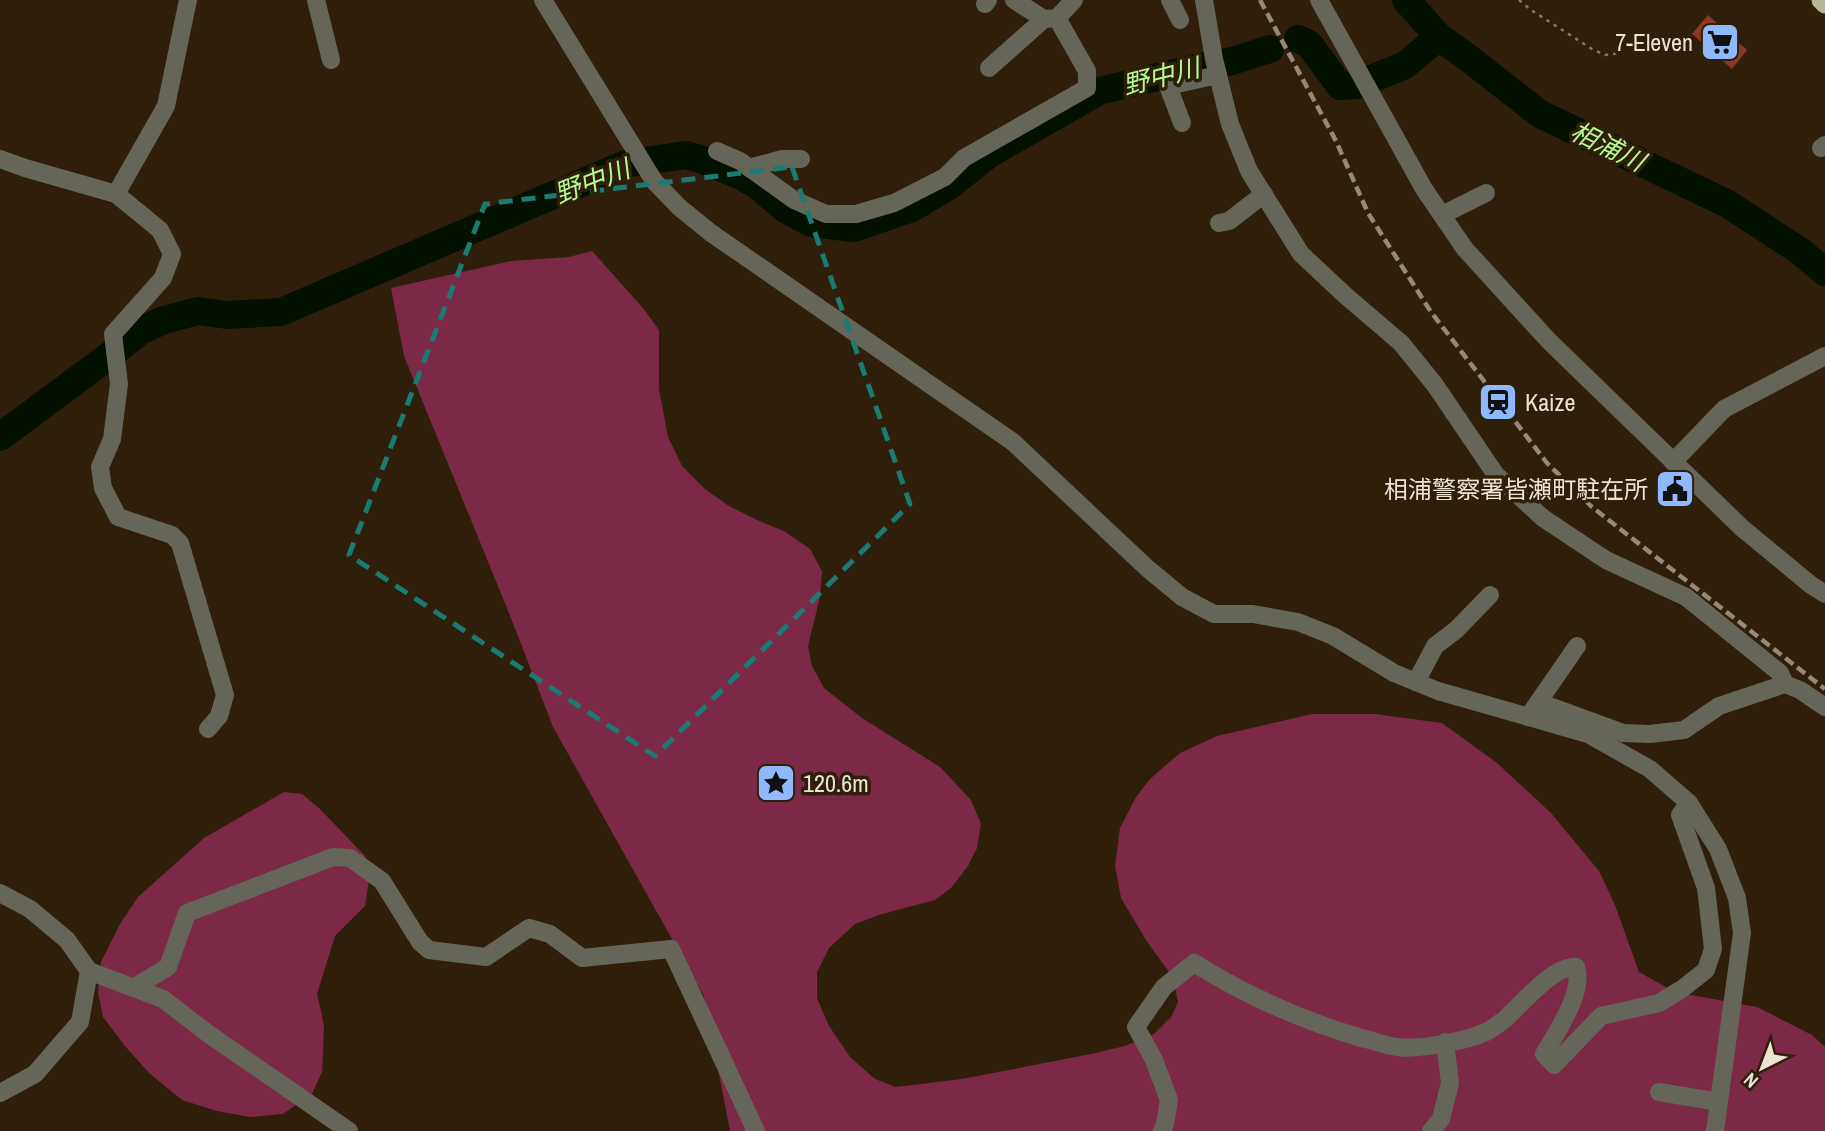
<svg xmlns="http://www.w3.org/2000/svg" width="1825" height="1131" font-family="'Archivo Narrow','Noto Sans JP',sans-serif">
	<rect width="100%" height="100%" fill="#2e1e0a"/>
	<g fill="#7c2947">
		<polygon points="592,251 643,308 659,330 659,389 668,437 682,466 705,489 729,506 759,521 784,531 810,549 822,571 820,597 808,646 812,666 824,688 862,718 940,767 971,800 981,824 977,848 968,866 951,888 935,900 882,914 855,924 829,948 817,972 817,998 829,1026 850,1057 875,1079 896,1087 962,1079 1091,1054 1125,1046 1154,1034 1171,1017 1178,1002 1173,978 1146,940 1121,898 1115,866 1120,828 1136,797 1150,779 1180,753 1217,736 1312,714 1375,714 1442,723 1497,763 1551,813 1599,871 1615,905 1639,972 1675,992 1757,1007 1812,1035 1825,1047 1825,1131 730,1131 704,996 553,727 511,618 404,356 391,288 511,261 569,257"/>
		<polygon points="284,792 302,794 320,809 365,856 370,874 365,906 335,936 317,994 324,1025 323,1057 322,1072 312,1094 283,1114 250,1117 217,1111 182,1100 149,1073 125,1046 103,1017 98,992 101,962 120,924 138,897 204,838"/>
	</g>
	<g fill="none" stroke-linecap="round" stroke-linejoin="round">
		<g stroke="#041000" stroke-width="28">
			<polyline points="1406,0 1439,37 1467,57 1540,114 1728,204 1800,251 1825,272"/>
			<polyline points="1298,39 1309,44 1340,86 1357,85 1405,65 1439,37"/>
			<polyline points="0,437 109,356 140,331 164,320 198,311 227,315 281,312 623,165 630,163 686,155 703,160 739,175 757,185 785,209 811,223 854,228 912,208 949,186 989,154 1099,91 1199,67 1232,61 1270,49"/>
		</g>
	</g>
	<polygon fill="#8a3723" points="1708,15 1747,50 1732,69 1692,34"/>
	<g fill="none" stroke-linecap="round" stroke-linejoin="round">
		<polyline stroke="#857867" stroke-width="2.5" stroke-dasharray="3.5 5" stroke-linecap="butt" points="1519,0 1531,10 1592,49 1605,55 1621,53"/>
		<g stroke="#666559" stroke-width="18">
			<polyline points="316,0 331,60"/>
			<polyline points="1014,0 1044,19"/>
			<polyline points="1170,0 1180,20"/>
			<polyline points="1204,0 1214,59 1230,124 1249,171 1301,254 1346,296 1401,343 1435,385 1496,475 1543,518 1606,560 1686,597 1780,673 1785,684"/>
			<polyline points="985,4 988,0"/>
			<polyline points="989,68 1044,19 1057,18 1074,0"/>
			<polyline points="1182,123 1168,86 1218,75"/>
			<polyline points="1821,148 1825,145"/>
			<polyline points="717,151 740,161 794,200 826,214 856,214 894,203 945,177 964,158 1087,88 1087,71 1057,18"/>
			<polyline points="0,159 25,168 116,194 160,230 172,254 163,278 113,334 119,384 112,439 100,467 103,488 118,517 172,535 180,543 225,695 219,716 208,729"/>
			<polyline points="749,168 782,159 801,159"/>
			<polyline points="116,194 166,106 188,0"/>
			<polyline points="1442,215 1486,193"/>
			<polyline points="1219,223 1229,221 1264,194"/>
			<polyline points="1673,462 1724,409 1825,356"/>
			<polyline points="1416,682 1435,646 1456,630 1490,595"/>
			<polyline points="1528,717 1577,646"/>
			<polyline points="1543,721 1552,707 1623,733 1650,734 1684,730 1719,706 1785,684 1800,690 1825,707"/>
			<polyline points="0,893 30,909 67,940 89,971 163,999 210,1035 349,1131"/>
			<polyline points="133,988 168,967 187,913 333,857 350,858 382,881 420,942 429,950 486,957 529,928 550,934 582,958 671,949 756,1131"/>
			<polyline points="1659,1092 1719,1102"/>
			<polyline points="0,1093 35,1074 80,1022 89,971"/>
			<path d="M1162 1131 1165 1124 1169 1100 1154 1060 1136 1027 1164 987 1194 963C1247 996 1306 1022 1365 1039 1376 1041 1386 1046 1397 1047 1418 1050 1467 1041 1486 1032 1492 1029 1498 1024 1504 1020 1521 1005 1553 965 1576 967 1585 991 1556 1033 1544 1054L1554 1065 1601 1016 1659 1003 1682 989 1706 970 1713 949 1706 888 1680 815 1689 803"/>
			<polyline points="1431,1131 1441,1119 1450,1083 1445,1042"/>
		</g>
		<g stroke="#666559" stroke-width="18">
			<polyline points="543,0 654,181 679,207 711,233 1013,442 1147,568 1182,597 1214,614 1253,614 1298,622 1333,636 1394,673 1438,691 1588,734 1650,769 1689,803 1718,849 1737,898 1742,933 1715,1131"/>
			<polyline points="1319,0 1424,189 1465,249 1549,341 1742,528 1811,585 1825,594"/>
		</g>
		<polyline stroke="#b9b69a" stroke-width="19" points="1821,0 1825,4"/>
		<polyline stroke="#97897a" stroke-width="4.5" stroke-dasharray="10 5" stroke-linecap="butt" points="1260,0 1336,141 1368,213 1431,312 1547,463 1592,507 1825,689"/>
	</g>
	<path fill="none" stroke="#1a7b73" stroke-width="5" stroke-dasharray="14 9" stroke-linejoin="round" d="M792 167 910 504 655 756 349 555 485 204Z"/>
	<defs>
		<g id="supermarket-square" transform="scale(2.0125)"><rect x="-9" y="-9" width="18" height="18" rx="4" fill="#90b8fd" stroke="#2e1e0a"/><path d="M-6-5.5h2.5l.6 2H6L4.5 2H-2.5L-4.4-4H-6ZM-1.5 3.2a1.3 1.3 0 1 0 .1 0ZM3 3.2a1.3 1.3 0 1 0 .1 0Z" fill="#111"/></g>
		<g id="station-square" transform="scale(2.0125)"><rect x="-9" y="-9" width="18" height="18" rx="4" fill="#90b8fd" stroke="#2e1e0a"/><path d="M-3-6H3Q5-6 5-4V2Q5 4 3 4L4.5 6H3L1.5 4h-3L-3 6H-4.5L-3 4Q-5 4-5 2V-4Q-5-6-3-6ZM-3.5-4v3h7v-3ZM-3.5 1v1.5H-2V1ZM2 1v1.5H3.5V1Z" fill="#111"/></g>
		<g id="civic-square" transform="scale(2.0125)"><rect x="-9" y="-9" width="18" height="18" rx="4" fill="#90b8fd" stroke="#2e1e0a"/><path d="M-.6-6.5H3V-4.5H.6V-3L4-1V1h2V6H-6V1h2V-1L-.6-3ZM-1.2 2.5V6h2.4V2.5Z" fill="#111"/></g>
		<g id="sight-square" transform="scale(2.0125)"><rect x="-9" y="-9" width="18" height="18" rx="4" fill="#90b8fd" stroke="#2e1e0a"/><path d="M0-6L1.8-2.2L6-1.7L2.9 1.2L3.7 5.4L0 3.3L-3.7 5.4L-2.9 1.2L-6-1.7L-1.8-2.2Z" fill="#111"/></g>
	</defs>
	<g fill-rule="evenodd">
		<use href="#supermarket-square" x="1720" y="42"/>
		<use href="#station-square" x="1498" y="402"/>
		<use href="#civic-square" x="1675" y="489"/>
		<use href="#sight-square" x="776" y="783"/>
	</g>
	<g text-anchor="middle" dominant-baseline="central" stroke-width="7" stroke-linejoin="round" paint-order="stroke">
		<g font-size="24" fill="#ede2d6" stroke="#2e1e0a" text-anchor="end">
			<text x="1693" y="42">7-Eleven</text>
			<text x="1525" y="402" text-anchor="start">Kaize</text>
			<text x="1648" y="489">相浦警察署皆瀬町駐在所</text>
			<text x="803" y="783" text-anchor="start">120.6m</text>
		</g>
		<g font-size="26" font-style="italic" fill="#b5f993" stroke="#2e1e0a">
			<text transform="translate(1161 76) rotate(-14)">野中川</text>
			<text transform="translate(1608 146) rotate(26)">相浦川</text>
			<text transform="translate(592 181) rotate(-21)">野中川</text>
		</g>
	</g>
	<g transform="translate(1762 1068) rotate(222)" stroke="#2e1e0a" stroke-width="5" paint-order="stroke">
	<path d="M0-5L12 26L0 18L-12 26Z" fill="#ede2d6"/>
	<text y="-10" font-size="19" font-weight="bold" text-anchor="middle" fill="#ede2d6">N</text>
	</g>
</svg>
